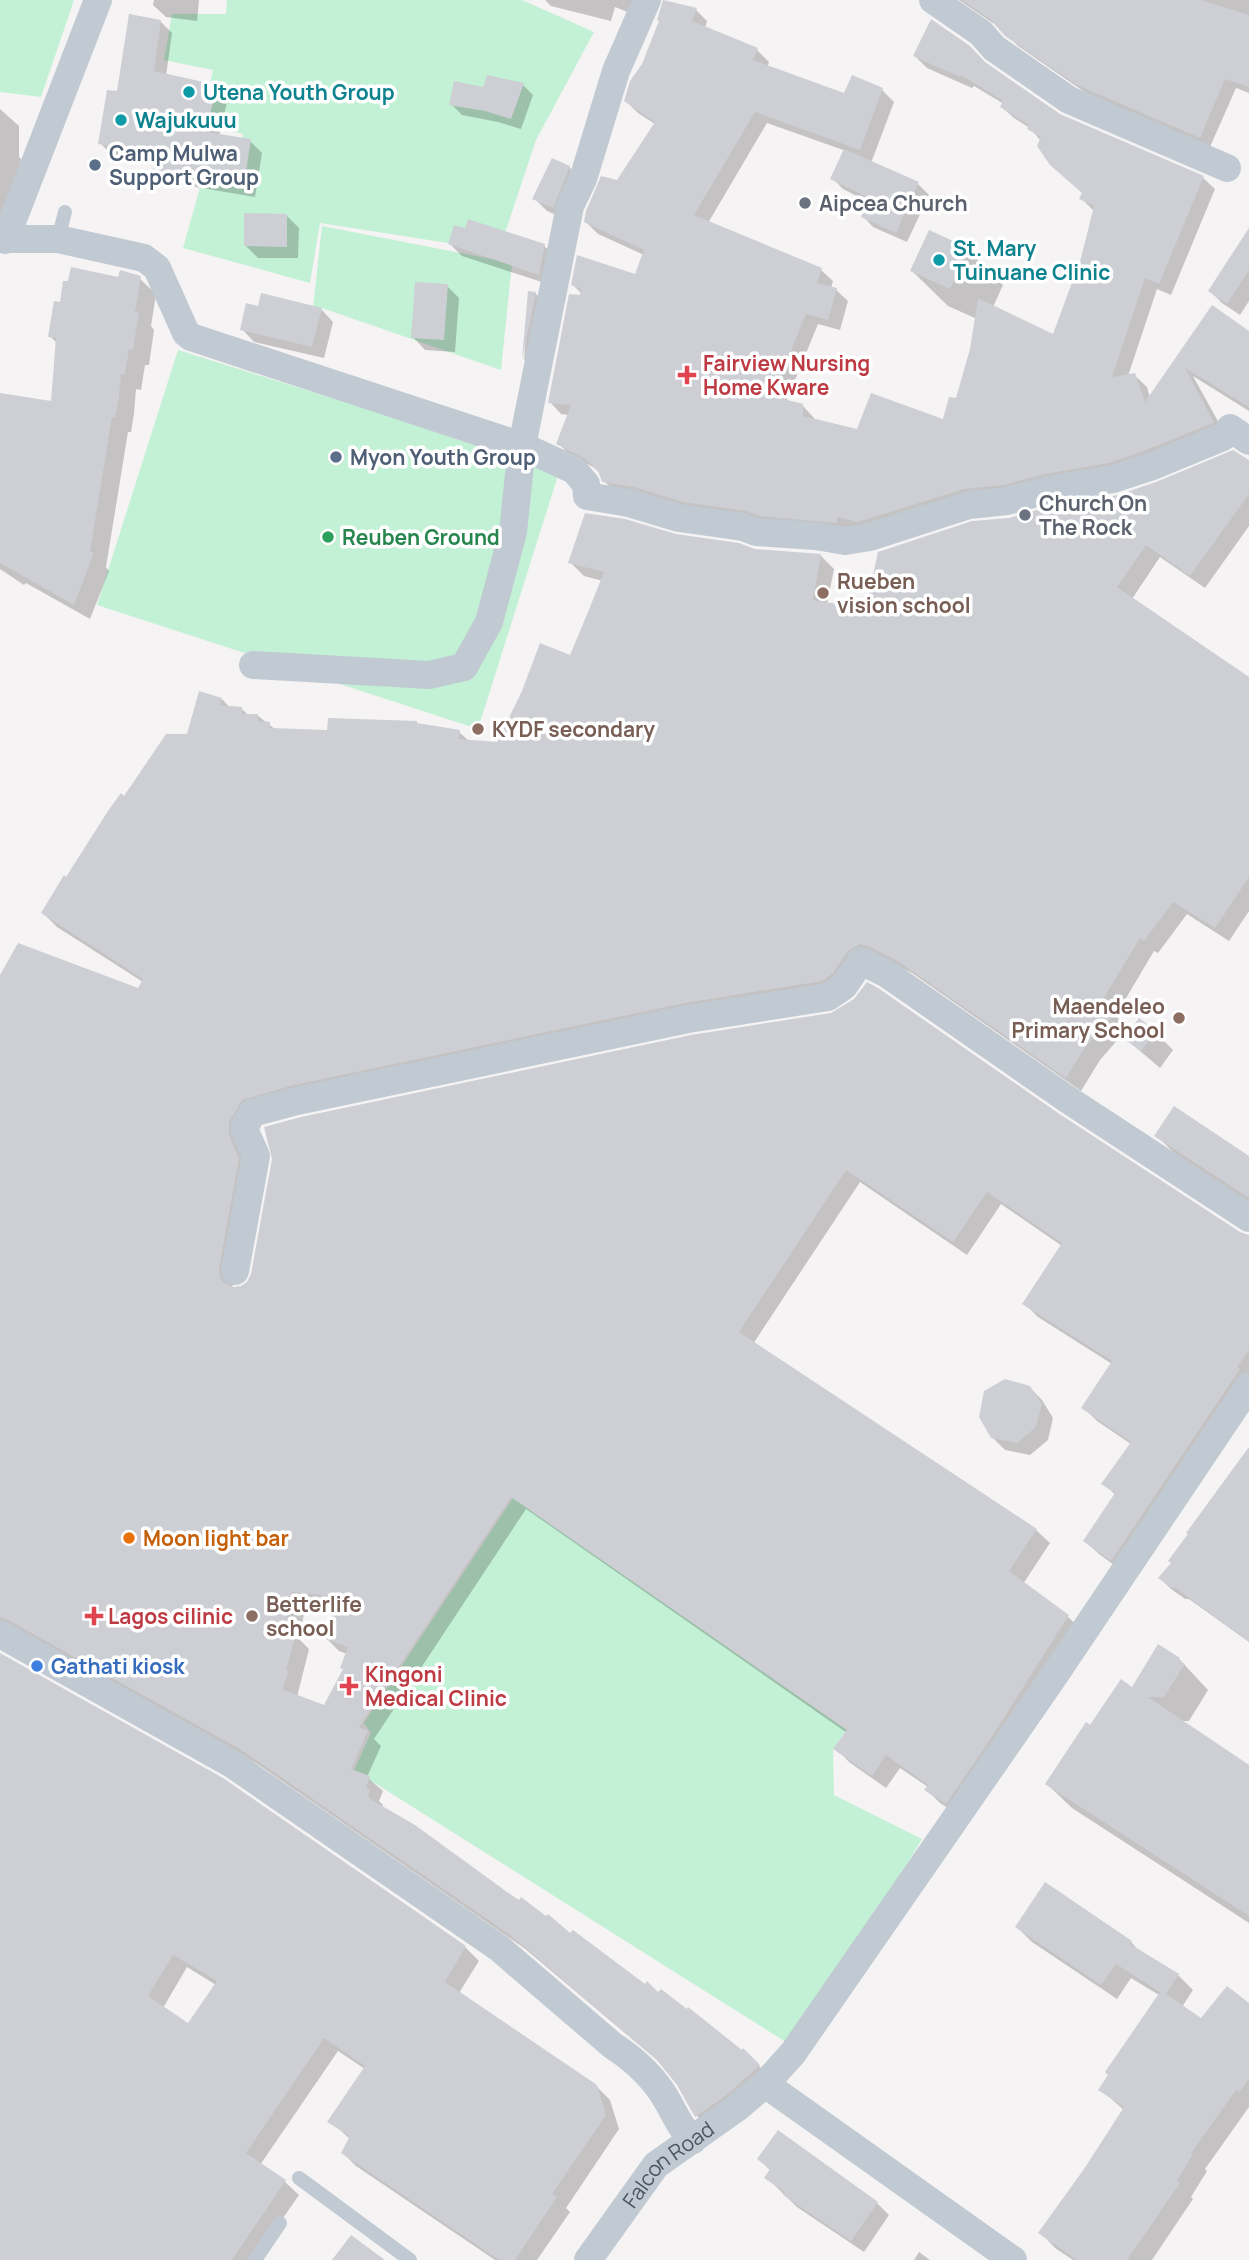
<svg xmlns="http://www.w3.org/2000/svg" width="1249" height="2260" font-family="Manrope,sans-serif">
	<rect width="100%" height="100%" fill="#f5f3f3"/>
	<g fill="#c3f1d5">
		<polygon points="0,0 74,0 41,97 0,92"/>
		<polygon points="227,0 522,0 594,32 536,140 499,251 320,223 310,283 183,248 201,184 236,184 243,134 201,124 213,70 164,60 172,14 226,14"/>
		<polygon points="322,226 512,263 501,370 322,308 313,308"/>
		<polygon points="178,350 560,469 478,729 97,605"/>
		<polygon points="513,1498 847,1730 833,1749 834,1795 922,1839 797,2049 354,1770 371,1733 364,1723"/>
	</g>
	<g fill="#0003" fill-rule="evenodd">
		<polygon points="154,0 199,0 197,21 166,17 153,5"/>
		<polygon points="545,0 643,0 635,15 615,7 611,21 551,6"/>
		<polygon points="959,0 1249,0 1249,93 1236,88 1210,147 1089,95 1018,46 1000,28"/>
		<polygon points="696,10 707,21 705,28 757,50 769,62 767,67 845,95 882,90 894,102 871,163 918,184 929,195 907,242 873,227 863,216 869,202 843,189 832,178 846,151 767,123 708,223 821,270 833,281 831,288 836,290 848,301 840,330 818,324 786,402 802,405 814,418 814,421 858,431 945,422 957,400 971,349 977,319 948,306 912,271 968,250 1003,285 993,307 1054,336 1082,259 1094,211 1082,199 1084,194 1041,141 1030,128 1014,118 1002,107 1004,104 974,86 972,88 927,68 915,56 987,65 1059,115 1203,178 1215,189 1171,295 1157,289 1128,376 1134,375 1147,387 1150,398 1212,308 1249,333 1249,411 1193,376 1225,434 1157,463 879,532 773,527 616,493 604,481 597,469 570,455 558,443 569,415 561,414 550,402 582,294 573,285 636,277 644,255 598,234 586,222 618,182 655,124 638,113 626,101"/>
		<polygon points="160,21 172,33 166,76 216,86 228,98 219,136 250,141 262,153 255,197 166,182 155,170 155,163 112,155 100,143 118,93"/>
		<polygon points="523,85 533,95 521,129 498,122 462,115 451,104 484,89"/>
		<polygon points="0,109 19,126 19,157 21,159 12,234 0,232"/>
		<polygon points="569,167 581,180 565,219 547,211 535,199"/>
		<polygon points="286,215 299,228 298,258 258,258 246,246"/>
		<polygon points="466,230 544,246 557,258 551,285 462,256 450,244"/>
		<polygon points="1249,238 1249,301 1240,315 1222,303 1210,291"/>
		<polygon points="139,278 156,294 151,326 154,330 149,365 145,365 141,390 136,389 134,414 131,432 128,432 106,567 109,571 90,619 26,583 24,585 0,569 0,415 53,402 57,343 50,336 62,304 120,279"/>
		<polygon points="447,286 459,298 455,352 425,350 413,337"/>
		<polygon points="530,293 535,293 548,306 535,370 524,359"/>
		<polygon points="259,308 321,309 333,322 324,358 254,342 242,329"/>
		<path d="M1249 463V526L1205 588 1160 557 1132 599 1249 678V911L1229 941 1187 914 1158 953 1154 951 1122 1005 1115 1015 1128 1028 1100 1060 1081 1091 912 973 884 959 845 988 256 1113 252 1173 232 1289 1057 1114 1239 1234 1249 1236V1389L1125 1573 1099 1554 1085 1541 1115 1495 1104 1483 1131 1444 1097 1421 1083 1407 1112 1364 1038 1317 1025 1304 1062 1246 1001 1204 967 1255 860 1182 753 1344 1036 1530 1050 1543 1023 1584 1068 1617 1082 1630 960 1816 940 1803 927 1790 928 1787 900 1768 886 1788 849 1762 836 1748 847 1733 526 1509 374 1739 381 1746 367 1777 383 1791 379 1801 383 1805 382 1807 759 2066 772 2079 710 2129 697 2116 679 2084 663 2065 524 1948 256 1763 23 1633 0 1639V979L139 990 143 982 57 927 43 913 124 798 189 736 222 699 230 708 242 709 248 715H257L276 730 459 732 469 741 498 744 571 658 603 581 584 576 570 562 676 536 754 550 820 555 834 569 827 604 867 611 1009 519 1118 497ZM306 1604 336 1608 325 1637 339 1651 347 1654 344 1669 325 1707 297 1697 309 1649 299 1639Z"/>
		<polygon points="1155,1032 1173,1050 1160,1068 1126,1039"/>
		<polygon points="1157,1136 1249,1158 1249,1203 1175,1154"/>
		<polygon points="1029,1387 1042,1400 1053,1418 1048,1440 1030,1455 1005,1450 992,1437"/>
		<polygon points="1249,1450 1249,1642 1189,1599 1185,1599 1171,1589 1160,1578 1173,1563"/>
		<polygon points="1159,1647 1179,1659 1208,1690 1189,1721 1180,1721 1249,1768 1249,1923 1072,1808 1047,1784 1091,1727 1132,1689"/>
		<path d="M0 1655 465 1947 479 1961 459 1993 596 2086 610 2100 619 2129 566 2208 570 2212 537 2260H495L356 2166 343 2153 350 2139 330 2121 365 2069 338 2051 260 2165 285 2182 299 2195 254 2260H0ZM187 1967 216 1985 188 2025 163 2008Z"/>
		<polygon points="1017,1927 1131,1942 1140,1952 1178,1975 1193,1990 1182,2007 1201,2021 1249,2005 1249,2107 1205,2169 1207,2171 1191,2197 1193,2199 1152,2260 1073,2260 1055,2248 1041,2233 1085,2170 1124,2110 1100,2089 1159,1995 1131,1978 1117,1999 1032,1942"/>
		<polygon points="779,2133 877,2203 889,2215 864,2252 797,2207 766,2177 771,2171 759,2159"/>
		<polygon points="919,2252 930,2260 914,2260"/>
	</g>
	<g fill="#cdcfd5" fill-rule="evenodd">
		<polygon points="663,0 697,8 692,21 758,48 753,60 844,93 852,75 883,88 860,150 755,112 694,215 822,268 817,283 837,288 828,320 806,314 772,396 803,404 803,416 857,429 871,393 943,419 949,397 956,398 970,349 978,298 1053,334 1081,258 1094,206 1079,199 1082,193 1050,165 1037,146 1041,137 1027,129 1029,125 1000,107 1003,101 961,75 960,77 913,56 931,19 970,46 985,62 1060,114 1204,176 1159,284 1145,278 1112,377 1135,373 1145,402 1212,305 1249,331 1249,407 1185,368 1214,422 1213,423 1144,451 1109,463 1045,474 1004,485 964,489 858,522 837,517 837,523 760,516 746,511 683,502 634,487 602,482 599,473 586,459 556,444 571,405 548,403 569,294 580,295 581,289 571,285 577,255 635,274 644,250 584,222 586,211 601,176 617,180 655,122 624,101 630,81 642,64 659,21 657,20"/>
		<polygon points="962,0 1201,0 1249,15 1249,87 1225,79 1200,138 1077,85 1005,36 991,20"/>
		<polygon points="129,14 161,20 154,71 217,85 206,132 251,139 244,185 153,171 155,154 98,144 107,90 117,91"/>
		<polygon points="487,75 524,83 511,119 485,111 449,105 454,81 483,87"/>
		<polygon points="844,149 919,182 896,233 861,217 869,198 830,179"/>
		<polygon points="552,158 570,166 553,208 532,199"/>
		<polygon points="244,213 287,214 287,247 244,246"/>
		<polygon points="468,219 545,244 539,275 448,244 454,225 465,228"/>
		<polygon points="1249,228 1249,270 1227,304 1208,291"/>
		<polygon points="929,230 969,248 950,289 910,271"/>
		<polygon points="71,267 118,277 120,270 141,276 135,312 139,312 133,350 129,349 125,375 121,374 119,397 115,417 112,417 90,552 94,553 74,605 0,563 0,393 51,401 56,338 48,337 54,301 60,302 63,281 68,281"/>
		<polygon points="415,282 448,284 444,340 411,338"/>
		<polygon points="528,291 536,292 522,360"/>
		<polygon points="261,293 322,308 312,347 240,330 246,303 258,306"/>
		<path d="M1233 450 1249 460V494L1190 576 1146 545 1117 587 1249 677V877L1215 928 1173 902 1144 941 1140 938 1108 991 1101 1003 1116 1013 1086 1046 1066 1078 896 960 868 946 860 944 848 951 832 974 822 981 685 1003 294 1085 242 1100 229 1122V1135L239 1158 219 1269 220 1277 224 1283 233 1287 241 1286 247 1282 251 1274 272 1159 264 1127 301 1117 691 1035 831 1013 854 999 867 982 878 988 1058 1113 1240 1232 1249 1235V1350L1237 1367 1240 1369 1111 1561 1083 1541 1115 1493 1101 1484 1131 1442 1081 1408 1112 1361 1022 1304 1062 1243 987 1192 953 1242 846 1170 739 1332 1037 1529 1009 1571 1069 1615 993 1735 946 1804 924 1790 928 1785 886 1755 872 1776 833 1749 847 1730 511 1497 359 1727 368 1731 351 1769 370 1776 366 1788 370 1789 368 1796 370 1799 415 1825 507 1892 519 1900 521 1897 546 1916 548 1914 570 1933 573 1930 645 1984 647 1981 658 1992 661 1989 687 2009 688 2007 742 2050 743 2048 760 2065 728 2094 695 2117 677 2085 656 2059 509 1934 240 1749 8 1620 0 1617V975L18 943 138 988 143 979 41 913 64 875 66 877 108 811 121 793 124 796 166 734H187L199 691 222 698 220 705 242 707V714H258V721L270 722V728L327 730 328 718 417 721V723L460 730 459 739 497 742 522 691 540 643 570 655 588 612 604 572 568 563 585 513 625 519 676 534 739 543 755 549 821 554 813 600 866 609 878 552 972 521 1009 518 1052 506 1118 495 1156 482ZM292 1592 339 1597 323 1638 348 1647 340 1668 343 1669 324 1705 282 1689 289 1671 286 1670 296 1634 284 1630Z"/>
		<polygon points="1139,1018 1156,1031 1141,1051 1124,1039"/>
		<polygon points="1174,1106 1249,1156 1249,1198 1154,1136"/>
		<polygon points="1005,1379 1030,1386 1042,1404 1036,1427 1017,1443 991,1438 979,1417 984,1391"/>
		<polygon points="1249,1447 1249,1642 1176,1588 1172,1588 1158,1578 1171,1563 1168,1561 1188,1534 1186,1533"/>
		<polygon points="1158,1644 1180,1658 1178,1660 1185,1664 1164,1697 1148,1697 1249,1765 1249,1916 1045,1784 1086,1722 1090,1725 1121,1679 1132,1687"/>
		<path d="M0 1653 223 1778 466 1946 445 1982 597 2085 606 2115 552 2194 557 2197 515 2260H499L341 2153 350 2136 327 2122 365 2066 324 2038 246 2153 286 2180 232 2260H0ZM173 1955 217 1981 188 2023 148 1996Z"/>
		<polygon points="1045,1882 1132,1941 1130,1944 1179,1974 1166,1994 1201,2018 1227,1986 1249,2003 1249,2079 1240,2092 1236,2090 1191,2153 1193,2154 1177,2181 1180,2183 1127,2260 1077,2260 1038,2233 1084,2169 1124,2107 1098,2090 1108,2075 1105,2072 1160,1992 1116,1964 1101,1985 1015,1927"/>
		<polygon points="778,2130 878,2202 851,2241 783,2195 785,2192 764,2178 770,2169 757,2159"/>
		<polygon points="351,2235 385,2260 332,2260"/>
	</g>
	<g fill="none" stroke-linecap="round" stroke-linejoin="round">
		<g stroke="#c1cad2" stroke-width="14">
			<polyline points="58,239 65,212"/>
			<polyline points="299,2178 410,2260"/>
			<polyline points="255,2260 280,2223"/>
		</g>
		<g stroke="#c1cad2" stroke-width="28">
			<polyline points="933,0 981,33 994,48 1069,100 1227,168"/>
			<polyline points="0,239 58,239 144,258 157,268 186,333 191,337 522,446 574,470 586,484 587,496 629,503 679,518 743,527 756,532 816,536 845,541 870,537 969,505 1007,501 1048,490 1113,479 1150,467 1223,437 1230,428 1249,441"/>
			<polyline points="5,240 98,0"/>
			<polyline points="253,665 429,675 464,667 489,622 513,532 522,446 570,206 583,179 616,71 647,0"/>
			<polyline points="235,1271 256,1156 244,1129 252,1113 297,1101 688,1019 828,997 844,986 861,961 887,974 1067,1099 1249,1218"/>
			<path d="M0 1634 232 1764 499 1948 612 2045C635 2060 656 2079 669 2104 677 2118 681 2129 693 2140"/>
			<polyline points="765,2084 1013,2260"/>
			<path id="s1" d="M588 2260 656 2165 738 2107 765 2084 793 2053 1050 1682 1249 1386"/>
		</g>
	</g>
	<g fill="#0f9aa8" stroke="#fff" stroke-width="2.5">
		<circle cx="189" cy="92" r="7"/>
		<circle cx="121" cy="120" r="7"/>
		<circle cx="939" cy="260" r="7"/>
	</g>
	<g fill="#5c6f8a" stroke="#fff" stroke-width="2.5">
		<circle cx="95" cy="165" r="7"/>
		<circle cx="336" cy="457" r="7"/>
	</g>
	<g fill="#6b7280" stroke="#fff" stroke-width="2.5">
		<circle cx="805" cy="203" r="7"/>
		<circle cx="1025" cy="515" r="7"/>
	</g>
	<g fill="#e0444e" stroke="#fff" stroke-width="2.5">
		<path d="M683.5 364.5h7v7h7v7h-7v7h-7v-7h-7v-7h7z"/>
		<path d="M90.5 1605.5h7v7h7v7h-7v7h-7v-7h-7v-7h7z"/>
		<path d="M345.5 1675.5h7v7h7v7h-7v7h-7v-7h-7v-7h7z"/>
	</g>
	<circle fill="#2e9e5b" stroke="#fff" stroke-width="2.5" cx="328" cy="537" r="7"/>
	<g fill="#8d6e63" stroke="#fff" stroke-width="2.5">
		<circle cx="823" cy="593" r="7"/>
		<circle cx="478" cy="729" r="7"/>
		<circle cx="1179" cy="1018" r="7"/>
		<circle cx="252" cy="1616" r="7"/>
	</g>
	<circle fill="#e8710a" stroke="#fff" stroke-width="2.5" cx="129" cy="1538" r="7"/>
	<circle fill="#3f7fe0" stroke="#fff" stroke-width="2.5" cx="37" cy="1666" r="7"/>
	<g text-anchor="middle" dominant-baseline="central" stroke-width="7" stroke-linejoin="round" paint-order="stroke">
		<g font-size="21" font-weight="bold" fill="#0d838f" stroke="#fff" text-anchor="start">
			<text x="203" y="92">Utena Youth Group</text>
			<text x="135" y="120">Wajukuuu</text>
			<text x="953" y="248">St. Mary<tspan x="953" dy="24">Tuinuane Clinic</tspan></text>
		</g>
		<g font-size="21" font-weight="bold" fill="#4e5e75" stroke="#fff" text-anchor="start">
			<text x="109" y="153">Camp Mulwa<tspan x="109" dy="24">Support Group</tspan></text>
			<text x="350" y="457">Myon Youth Group</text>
		</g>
		<g font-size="21" font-weight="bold" fill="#5b616d" stroke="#fff" text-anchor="start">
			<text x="819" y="203">Aipcea Church</text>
			<text x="1039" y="503">Church On<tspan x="1039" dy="24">The Rock</tspan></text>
		</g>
		<g font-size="21" font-weight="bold" fill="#be3a42" stroke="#fff" text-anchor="start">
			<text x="703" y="363">Fairview Nursing<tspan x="703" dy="24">Home Kware</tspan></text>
			<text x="108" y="1616">Lagos cilinic</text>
			<text x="365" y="1674">Kingoni<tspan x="365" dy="24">Medical Clinic</tspan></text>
		</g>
		<g font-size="21" font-weight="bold" fill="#27864d" stroke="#fff" text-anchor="start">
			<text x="342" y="537">Reuben Ground</text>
		</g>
		<g font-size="21" font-weight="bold" fill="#785e54" stroke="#fff" text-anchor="start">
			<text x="837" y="581">Rueben<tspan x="837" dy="24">vision school</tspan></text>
			<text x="492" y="729">KYDF secondary</text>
			<text x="1165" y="1006" text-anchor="end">Maendeleo<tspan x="1165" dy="24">Primary School</tspan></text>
			<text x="266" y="1604">Betterlife<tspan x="266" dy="24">school</tspan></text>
		</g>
		<g font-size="21" font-weight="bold" fill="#c56008" stroke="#fff" text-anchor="start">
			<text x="143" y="1538">Moon light bar</text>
		</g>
		<g font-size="21" font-weight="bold" fill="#366cbe" stroke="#fff" text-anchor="start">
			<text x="51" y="1666">Gathati kiosk</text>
		</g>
		<g font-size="21" fill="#4a5661" stroke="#fff">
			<text stroke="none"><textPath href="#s1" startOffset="126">Falcon Road</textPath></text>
		</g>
	</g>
</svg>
